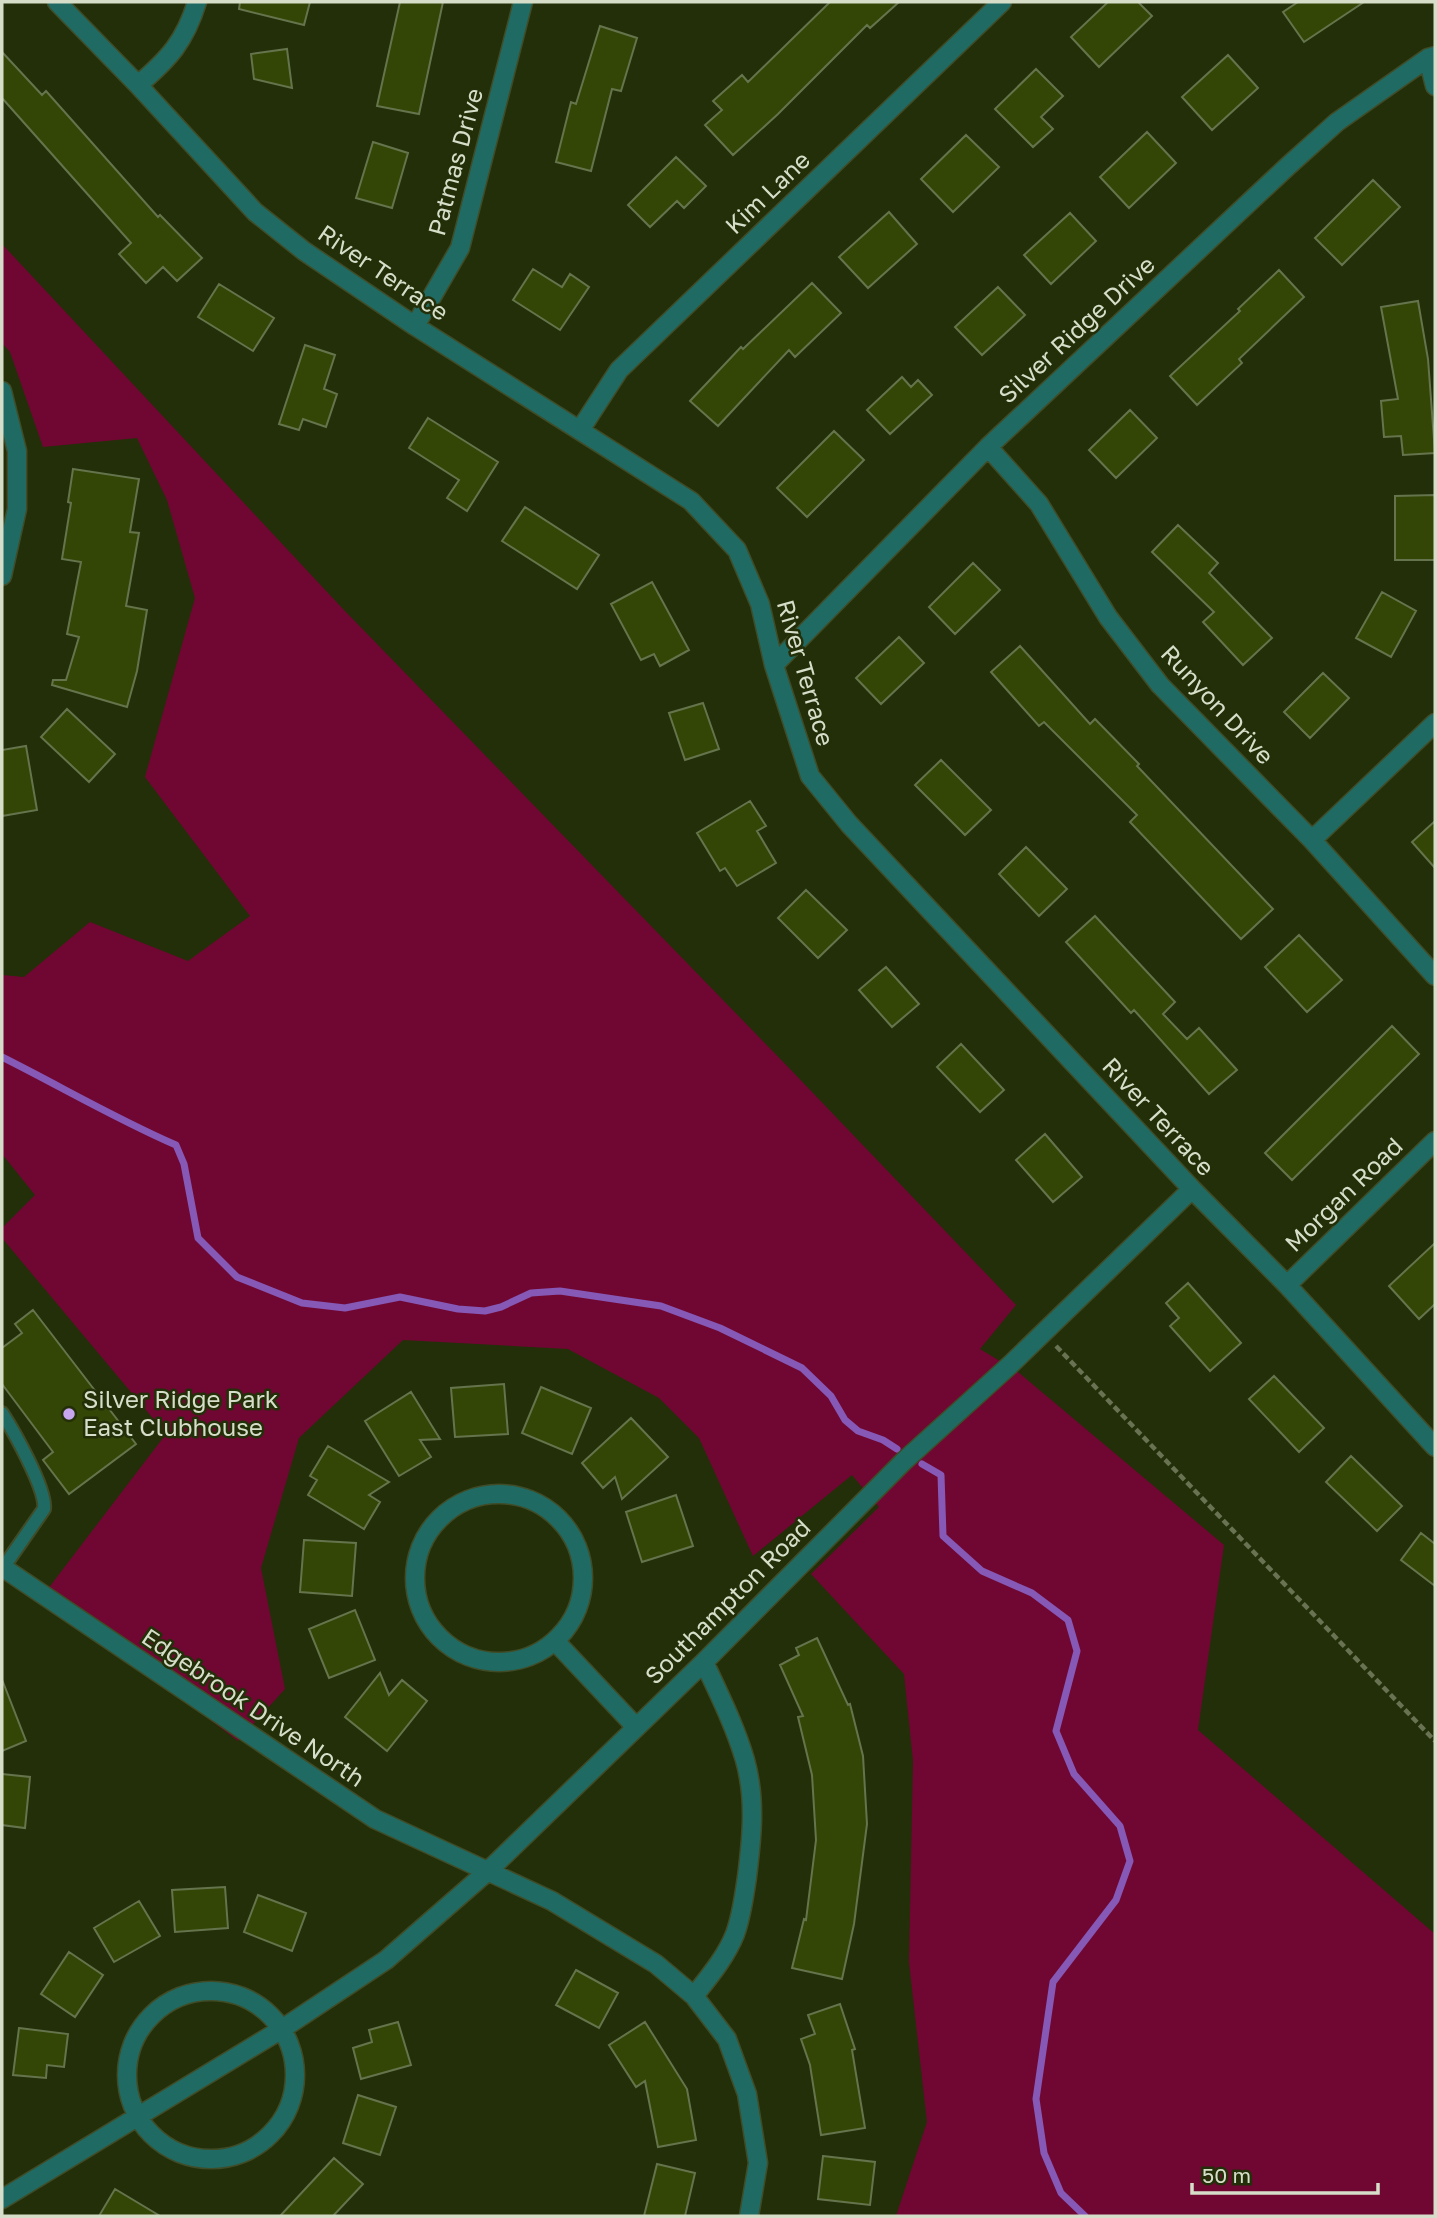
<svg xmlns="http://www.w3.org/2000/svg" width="1437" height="2218" viewBox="0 0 1437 2218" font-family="'Golos Text',sans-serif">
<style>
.green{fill:#700733}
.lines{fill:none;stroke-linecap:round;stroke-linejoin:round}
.stream{stroke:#8659b6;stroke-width:7}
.building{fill:#344605;stroke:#65744c;stroke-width:2}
.lane-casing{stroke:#404b27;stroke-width:16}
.street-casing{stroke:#404b27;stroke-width:21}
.path{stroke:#697353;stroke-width:4.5;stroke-dasharray:7 3.5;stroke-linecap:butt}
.lane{stroke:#1f6b63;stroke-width:12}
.street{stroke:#1f6b63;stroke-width:18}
.poi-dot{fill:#c7a6ef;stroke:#232f08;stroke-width:2.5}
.labels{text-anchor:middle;stroke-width:5;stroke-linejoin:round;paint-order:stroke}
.street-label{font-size:24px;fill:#d6dec9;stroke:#232f08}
.poi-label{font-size:24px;fill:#d6dec9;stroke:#232f08;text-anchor:start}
</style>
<rect width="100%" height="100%" fill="#232f08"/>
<path class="green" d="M2,244L343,609L790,1069L1016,1305L980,1349L1018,1372L1224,1545L1198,1730L1435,1934V2216H896L927,2122L909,1962L913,1761L904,1674L811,1574L879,1507L852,1475L753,1556L699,1438L659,1398L568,1349L403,1340L299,1438L261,1568L285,1689L238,1741L44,1594L166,1434L2,1238V1228L35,1195L2,1154V975L24,977L90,922L188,961L250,916L145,777L195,598L167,500L137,438L43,447L10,352L2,343Z"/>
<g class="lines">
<path class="stream" d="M2,1057C60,1086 116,1119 176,1145L184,1164L198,1238L237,1277L302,1303L345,1308L400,1297L458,1309L485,1311L501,1307L531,1293L560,1291L661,1306L720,1328L802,1368L831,1396L845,1420L858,1431L883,1440L897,1449
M922,1464L941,1475L943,1536L982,1571L1032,1593L1068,1620L1077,1651L1056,1731L1074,1774L1120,1826L1130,1861L1116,1900L1053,1982L1036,2099L1044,2153L1061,2193L1085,2216"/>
</g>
<path class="building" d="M240,2H310L304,25L239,9Z
M400,2H443L419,114L377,106Z
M830,2H899L870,28L867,25L778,114L733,155L705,125L722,110L713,101L742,75L748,82Z
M1108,2H1138L1152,16L1099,67L1071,37Z
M1298,2H1364L1304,42L1283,12Z
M600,26L637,38L621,91L612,89L591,171L556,162L571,102L576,104Z
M287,49L292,88L254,79L251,54Z
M2,52L42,95L46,91L158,217L160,215L202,258L177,281L163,267L146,283L119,254L131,243L2,98Z
M1228,55L1258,88L1212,130L1182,97Z
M1036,69L1063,96L1041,117L1053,129L1033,147L995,109Z
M1147,132L1176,163L1129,208L1100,177Z
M966,135L999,167L953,212L921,179Z
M373,142L408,153L392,208L356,198Z
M676,157L706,186L684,208L677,201L650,227L628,205Z
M1373,180L1400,207L1342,265L1315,238Z
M889,212L917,244L868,288L839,257Z
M1070,213L1096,241L1051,284L1024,255Z
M533,269L562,287L570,274L589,287L560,330L513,300Z
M1279,270L1304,297L1239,359L1242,363L1197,405L1170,376L1240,311L1238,309Z
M812,283L841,313L795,357L789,350L718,426L690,401L741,347L743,349Z
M219,284L274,318L253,351L198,317Z
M998,287L1025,315L982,355L955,327Z
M1418,301L1428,359L1435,453L1403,455L1401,436L1384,437L1381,401L1398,399L1381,307Z
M305,345L335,355L324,389L337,394L326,427L303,419L299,430L279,424Z
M902,377L911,387L918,380L932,395L890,434L867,410Z
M1130,410L1157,438L1116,478L1089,450Z
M428,418L498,462L467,511L447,498L459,480L409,448Z
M834,431L864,460L807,517L777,488Z
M73,469L139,479L130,532L139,533L126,606L147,610L137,671L127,707L52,685L53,680H66L79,637L67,634L81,562L62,559L71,503L68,502Z
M1435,495V560H1395V496Z
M525,507L599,555L577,589L502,541Z
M1178,525L1218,563L1209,573L1272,638L1243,665L1203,622L1214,612L1152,552Z
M973,563L1000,590L955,634L929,607Z
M652,582L689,650L660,666L654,654L641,660L611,604Z
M1382,592L1416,611L1391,657L1356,638Z
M899,637L924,663L881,704L856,678Z
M1020,646L1090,724L1095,719L1139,764L1137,766L1273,909L1241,939L1130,822L1137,815L1044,722L1039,726L991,672Z
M1323,673L1349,698L1310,738L1284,712Z
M703,703L719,749L685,760L669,713Z
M67,709L115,754L89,782L41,737Z
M26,746L37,810L2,816V750Z
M941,760L991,810L965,835L915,785Z
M750,801L766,826L757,831L776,863L737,886L725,868L720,871L697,833Z
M1435,821V868L1412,842Z
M1026,847L1067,889L1039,916L999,874Z
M806,890L847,930L818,958L778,918Z
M1095,916L1175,1002L1163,1014L1187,1039L1199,1028L1237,1070L1209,1094L1134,1010L1131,1013L1066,942Z
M1299,935L1342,980L1307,1012L1265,967Z
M886,967L919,1004L892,1027L859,990Z
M1392,1026L1419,1054L1292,1180L1265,1153Z
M961,1044L1004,1090L980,1112L937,1067Z
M1045,1134L1082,1177L1053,1202L1016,1160Z
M1435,1243V1304L1419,1319L1389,1286Z
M1188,1283L1241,1343L1210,1371L1170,1326L1179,1318L1166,1303Z
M33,1310L136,1444L69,1494L43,1460L53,1452L2,1384V1348L22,1333L15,1324Z
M1274,1376L1324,1428L1299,1452L1249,1399Z
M504,1384L508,1434L455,1437L451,1388Z
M541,1387L591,1408L572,1454L522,1433Z
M411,1392L440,1439L420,1440L431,1457L399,1476L365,1421Z
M631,1418L668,1457L622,1499L615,1477L603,1488L582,1463Z
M328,1446L389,1482L369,1495L380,1502L364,1529L308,1495L317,1480L310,1476Z
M1351,1456L1402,1506L1377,1531L1326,1482Z
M676,1495L693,1546L642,1562L626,1512Z
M1421,1533L1435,1544V1586L1401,1560Z
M304,1540L356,1543L352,1596L300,1592Z
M355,1610L375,1660L329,1678L309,1629Z
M817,1638L848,1705L850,1704L863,1756L867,1824L854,1924L842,1979L792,1968L804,1919L806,1920L816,1840L812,1775L798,1717L803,1716L780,1665L799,1655L796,1648Z
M380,1673L389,1695L402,1680L427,1701L387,1751L345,1717Z
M3,1682L26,1741L2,1751V1683Z
M2,1774L30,1777L25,1828L2,1825Z
M225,1887L228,1928L175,1932L172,1890Z
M258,1895L306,1913L292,1951L244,1932Z
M139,1901L160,1936L114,1962L94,1928Z
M69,1952L103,1975L75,2017L41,1994Z
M576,1970L618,1993L599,2028L556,2005Z
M840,2004L855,2049L852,2050L865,2128L821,2135L810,2065L801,2039L815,2034L808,2015Z
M398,2022L411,2065L361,2079L353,2048L372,2042L369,2030Z
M645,2022L687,2089L696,2140L658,2147L645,2081L636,2087L609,2045Z
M19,2028L68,2034L64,2067L47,2065L46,2078L13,2075Z
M358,2095L396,2107L380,2155L343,2143Z
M823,2156L875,2162L870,2205L818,2199Z
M334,2158L363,2184L333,2216H280Z
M657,2164L695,2173L685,2216H644Z
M115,2189L160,2216H99Z"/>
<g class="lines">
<defs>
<path id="lane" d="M2,1413C13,1430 47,1490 44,1509L3,1568"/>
<path id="street" d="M57,2L138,85L255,212L304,251L415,326L691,501L737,550L760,604L774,665L810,776L849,824L1192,1189L1287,1285L1435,1447
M1428,58L1435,86
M138,85C169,59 185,41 197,2
M415,326L460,248L523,2
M2,391L17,451V509L2,576
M580,430L619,370L1002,2
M988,447L1039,504L1108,617L1160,685L1312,840L1435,976
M774,665L988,447L1288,166L1337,122L1428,58L1435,56
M1312,840L1435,723
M1287,1285L1435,1141
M415 1578a84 84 0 1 1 168 0a84 84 0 1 1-168 0Z
M2,1567L375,1819L552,1901L656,1964L694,1996L727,2039L747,2094L758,2163L749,2216
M555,1641L636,1727
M127 2075a84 84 0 1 1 168 0a84 84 0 1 1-168 0Z
M694,1996C709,1977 726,1957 735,1934C742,1915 744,1896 747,1877C752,1837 756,1799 745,1760C735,1726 719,1694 704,1662
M2,2199L282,2029L386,1960L488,1871L704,1662L904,1461L1010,1365L1192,1189"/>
</defs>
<use href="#lane" class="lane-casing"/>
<use href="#street" class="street-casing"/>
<path class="path" d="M1056,1346L1435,1741"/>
<use href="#lane" class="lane"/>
<use href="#street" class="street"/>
</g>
<circle class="poi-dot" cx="69" cy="1414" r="7"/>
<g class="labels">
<g class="street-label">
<text transform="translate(456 162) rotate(-75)" y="8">Patmas Drive</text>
<text transform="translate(768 193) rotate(-44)" y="8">Kim Lane</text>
<text transform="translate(383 273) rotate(34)" y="8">River Terrace</text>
<text transform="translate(1077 330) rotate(-43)" y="8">Silver Ridge Drive</text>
<text transform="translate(805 673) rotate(74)" y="8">River Terrace</text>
<text transform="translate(1217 705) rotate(47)" y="8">Runyon Drive</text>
<text transform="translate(1158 1117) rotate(47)" y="8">River Terrace</text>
<text transform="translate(1344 1195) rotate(-44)" y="8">Morgan Road</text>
<text transform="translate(728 1602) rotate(-45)" y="8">Southampton Road</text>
<text transform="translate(253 1708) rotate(34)" y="8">Edgebrook Drive North</text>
</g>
<g class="poi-label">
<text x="83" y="1408">Silver Ridge Park<tspan x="83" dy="28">East Clubhouse</tspan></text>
</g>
</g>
<rect width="1437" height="2218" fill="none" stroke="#d6dec9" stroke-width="7"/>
<path d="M1192 2183v10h186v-10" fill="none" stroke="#d6dec9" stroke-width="3.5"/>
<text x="1202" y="2183" font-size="21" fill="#d6dec9" stroke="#232f08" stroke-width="5" paint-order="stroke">50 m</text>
</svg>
